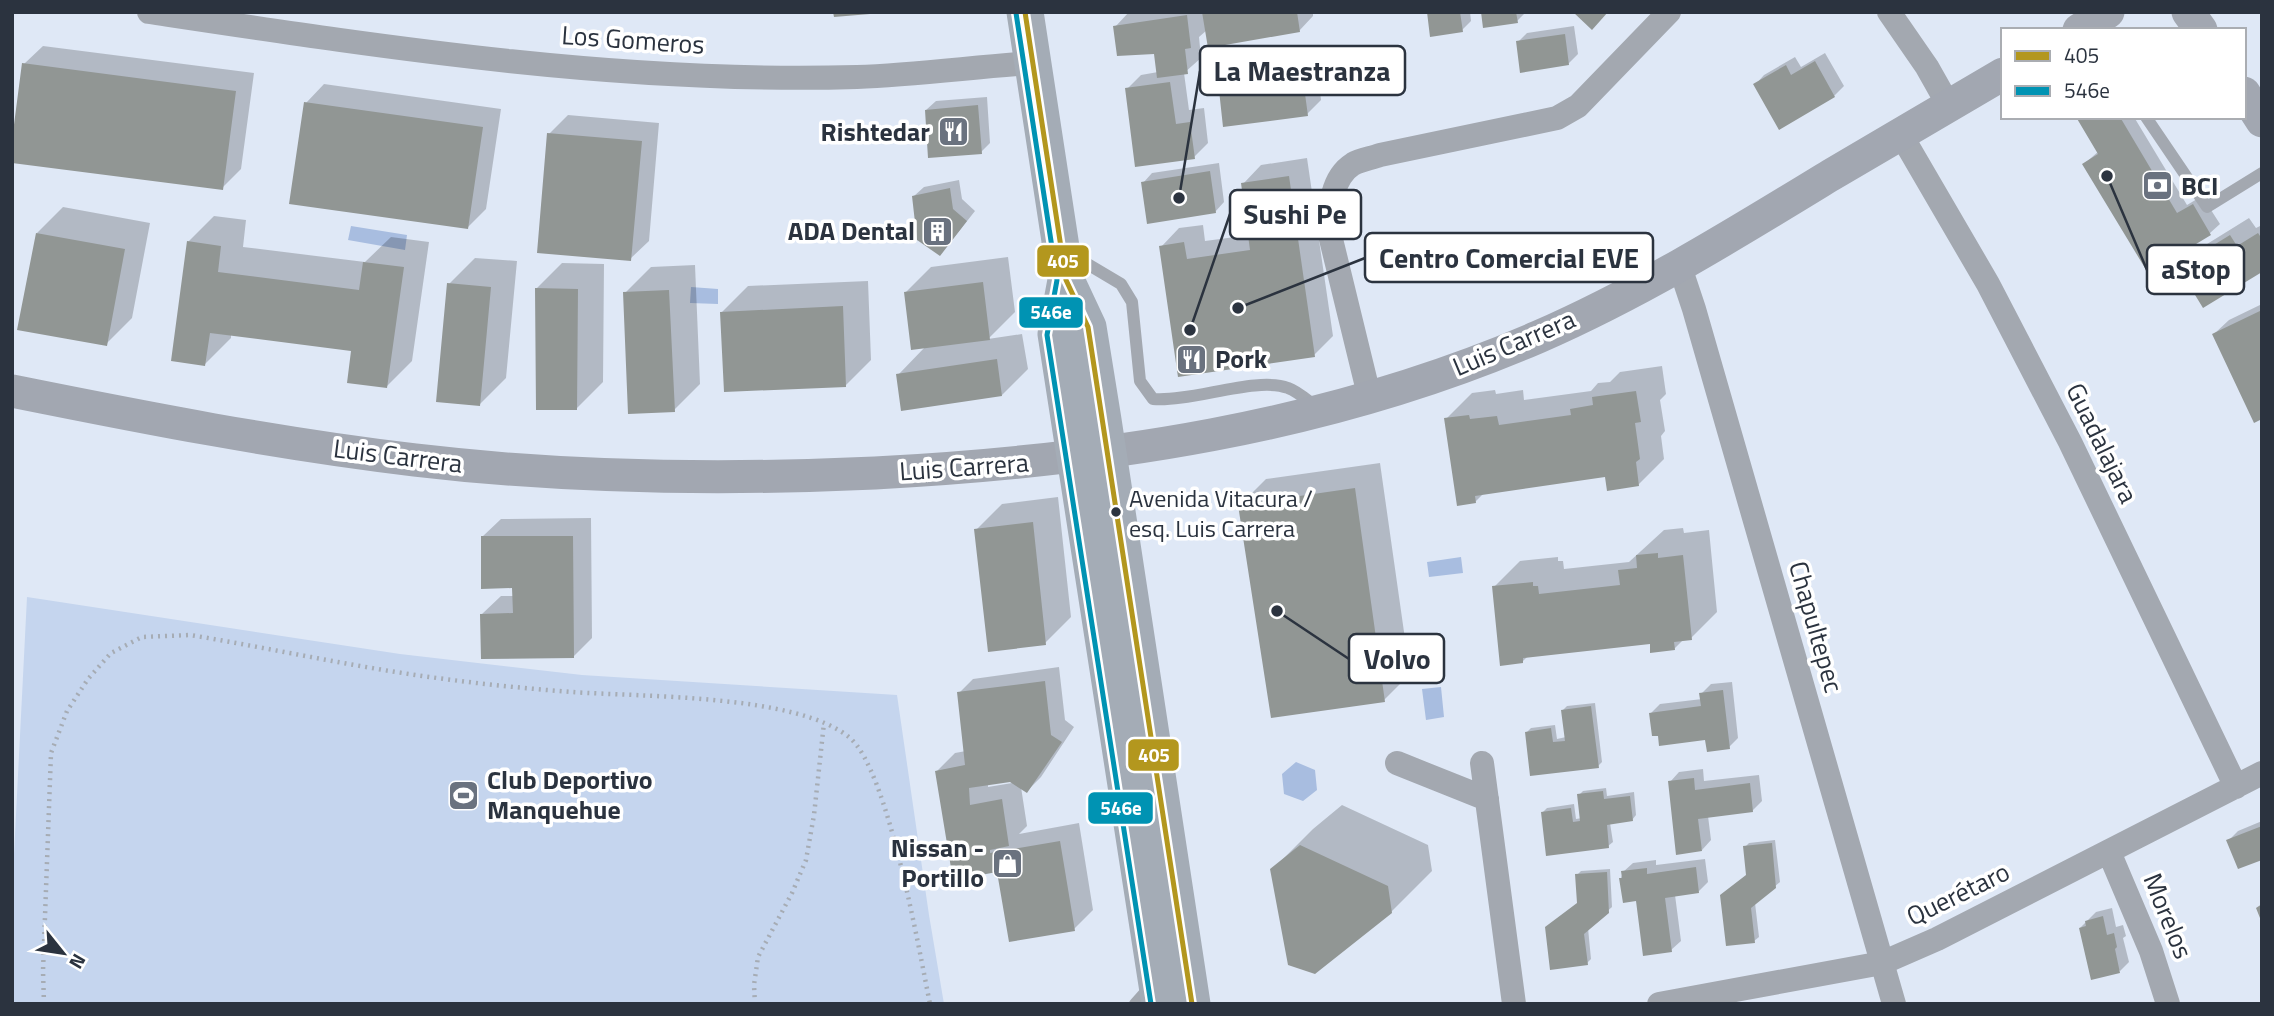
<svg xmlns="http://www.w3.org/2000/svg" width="2274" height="1016" viewBox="0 0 2274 1016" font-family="'Titillium Web',sans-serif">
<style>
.pitch{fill:#c5d5ee}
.water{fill:#a8bde0}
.shadow{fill:#0003;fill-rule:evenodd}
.building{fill:#919694}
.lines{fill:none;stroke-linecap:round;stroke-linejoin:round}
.path{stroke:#a6acb4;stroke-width:4.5;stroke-dasharray:2 5;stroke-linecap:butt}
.lane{stroke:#a3a8b0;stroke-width:12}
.street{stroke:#a3a8b0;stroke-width:24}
.secondary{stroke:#a2a7b1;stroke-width:33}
.primary{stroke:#a4acb6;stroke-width:37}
.bus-1-casing{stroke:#fff;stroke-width:10}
.bus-2-casing{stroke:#fff;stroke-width:10}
.bus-1{stroke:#b3971e;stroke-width:5}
.bus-2{stroke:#0093b3;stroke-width:5}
.bus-dot{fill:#2b333f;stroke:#fff;stroke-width:2.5}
.labels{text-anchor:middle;stroke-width:7;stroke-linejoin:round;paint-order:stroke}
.bus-label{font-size:24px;fill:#2b333f;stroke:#fff;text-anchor:start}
.street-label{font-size:26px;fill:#2b333f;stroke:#fff}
.poi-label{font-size:26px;font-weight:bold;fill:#2b333f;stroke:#fff;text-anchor:end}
.leader{fill:none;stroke:#2b333f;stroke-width:2.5}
.callout-dot{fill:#2b333f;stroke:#fff;stroke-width:2.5}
.callout{fill:#fff;stroke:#2b333f;stroke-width:2.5}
.callout-label{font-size:28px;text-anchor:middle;font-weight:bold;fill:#2b333f}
.line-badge{stroke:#fff;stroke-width:2.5}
.badge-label{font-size:19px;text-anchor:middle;font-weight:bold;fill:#fff}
</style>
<rect width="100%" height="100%" fill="#dfe8f6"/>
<path class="pitch" d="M27,597L400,654L582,675L897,695L929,915L944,1004H12V894Z"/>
<path class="water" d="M351,226L407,235L405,250L348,240Z
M691,287L718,289V304L690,303Z
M1461,557L1463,573L1429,577L1427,562Z
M1441,687L1444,717L1426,720L1422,689Z
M1296,762L1315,770L1317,790L1303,801L1284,794L1282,774Z"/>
<path class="shadow" d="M1129,12H1313V16L1299,31L1207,30L1199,37L1201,58L1184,73L1189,110L1204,108L1208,143L1194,157L1127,89L1141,75L1158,72L1156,52L1115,27Z
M1428,12H1470L1471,21L1462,30Z
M1483,12H1526L1517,21Z
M1574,26L1578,54L1568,64L1518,42L1527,33Z
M43,46L254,73L241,169L222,188L24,64Z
M1825,53L1844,86L1834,96L1779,128L1755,85L1764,75L1795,57L1801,67Z
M1317,65L1321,100L1307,114L1221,91L1235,77Z
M324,84L501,109L486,209L467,228L306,103Z
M987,97L990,143L981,152L926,110L936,101Z
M568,115L659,123L649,241L630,259L549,134Z
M2078,117H2134L2187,205L2202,196L2220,224L2210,233L2149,271L2084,164L2099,151Z
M1307,158L1333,336L1314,355L1161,247L1179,228L1203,225L1205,241L1250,235L1243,184L1261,165Z
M1219,163L1224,202L1215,212L1143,183L1152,173Z
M959,180L962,199L975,211L949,244L914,196L924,187Z
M63,207L150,223L132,318L106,344L37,233Z
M214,216L246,220L243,247L365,262L391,237L429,242L412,361L386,387L353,350L231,334V338L205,364L188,242Z
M2249,218L2256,228L2262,225V270L2181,268L2199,249Z
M1008,257L1015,312L988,339L1022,334L1028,369L1002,395L898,375L926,346L905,293L931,267Z
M475,258L517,261L506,378L480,404L449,284Z
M562,263L604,264L603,382L577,408L536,289Z
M695,265L700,384L674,410L625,293L651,267Z
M868,281L871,360L845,386L722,312L748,286Z
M2262,304V417L2214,334L2229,320Z
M1662,366L1666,394L1660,400L1665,431L1661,436L1664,459L1638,485L1607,475L1484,493L1475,502L1446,419L1472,393L1495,390L1496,394L1523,390L1524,400L1591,391L1598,383L1610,382L1620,372Z
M1380,463L1410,674L1384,700L1240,505L1266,479Z
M1058,497L1071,617L1045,643L976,530L1002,504Z
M591,518L592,638L573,657L482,614L501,596H514V587L482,537L501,519Z
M1683,528L1684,533L1709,530L1717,612L1691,638L1684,639L1674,649L1651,642L1528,656L1522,662L1494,587L1520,561L1558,557V561H1563L1564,569L1629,562L1664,530Z
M1059,667L1065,720L1074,727L1041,777L1027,791L1021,787L1027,826L1019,834L1079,823L1093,910L1074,929L999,870L937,771L955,753L966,751L959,693L973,679ZM1011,780L1012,783L988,787V783Z
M1732,682L1738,738L1729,747L1707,738L1659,734L1651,713L1660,704L1702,699L1701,694L1711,684Z
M1595,703L1602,762L1598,766L1527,732L1531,728L1555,725L1557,739L1566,737L1563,710L1567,706Z
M1703,769L1704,781L1759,775L1762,801L1752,811L1708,816L1711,840L1702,850L1670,782L1679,772Z
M1606,788L1607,796L1634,792L1636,815L1632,820L1610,823L1613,842L1608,846L1543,812L1547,808L1574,804L1576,819L1582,818L1579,795L1583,791Z
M1342,805L1428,845L1432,871L1391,912L1272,870L1313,829Z
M2262,821V858L2229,840L2238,831Z
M1775,840L1780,882L1755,903L1759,937L1754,941L1728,945L1748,875L1745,847L1749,843Z
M1705,859L1708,882L1698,892L1675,895L1681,941L1671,950L1621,878L1623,872L1633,863L1656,860V865Z
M1610,869L1612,907L1588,928L1591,959L1587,963L1552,968L1585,899L1577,875L1581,871Z
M2112,908L2116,927L2123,925L2126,936L2123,938L2129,962L2120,971L2080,928L2096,912Z
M12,986H14V1004H12Z"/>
<path class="building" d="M833,12H870V14L834,17Z
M1202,12H1297L1300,32L1208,48Z
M1427,12H1460L1463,32L1430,37Z
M1481,12H1516L1518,23L1483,28Z
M1573,12H1608L1592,30Z
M1187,15L1191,48L1185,49L1188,74L1157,78L1154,54L1117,56L1113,26Z
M1565,34L1569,65L1520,73L1516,41Z
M1815,61L1835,97L1779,130L1753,84L1786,65L1791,75Z
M22,63L236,91L223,190L12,163V140Z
M1303,79L1308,116L1223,127L1219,90Z
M1170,82L1176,124L1190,122L1195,159L1135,167L1125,88Z
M304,102L483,127L468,229L289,204Z
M978,105L982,154L928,158L925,110Z
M2076,117H2120L2177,213L2193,204L2211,235L2148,273L2082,164L2098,154Z
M547,133L642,141L631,261L537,253Z
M1210,171L1216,213L1147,224L1141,182Z
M1289,176L1315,357L1178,377L1159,246L1184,242L1187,259L1250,250L1241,183Z
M950,188L953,209L967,221L940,256L917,240L912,196Z
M36,233L125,249L107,346L17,330Z
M2258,233L2262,239V272L2203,308L2178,267L2230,235L2237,246Z
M187,241L221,246L218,272L359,290L363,262L404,267L387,388L347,383L351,351L210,333L205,366L171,361Z
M983,282L990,340L911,350L904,292Z
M447,283L491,287L480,406L436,402Z
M535,288L578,289L577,410H536Z
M669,290L675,412L628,414L623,292Z
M843,306L846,387L724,392L720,312Z
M2262,310V419L2254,423L2212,334Z
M997,359L1002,396L901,411L896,374Z
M1636,391L1641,422L1635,423L1640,459L1636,462L1639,486L1607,491L1605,477L1475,496L1476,503L1457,506L1444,418L1469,415L1470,419L1497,416L1499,425L1571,415L1570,409L1593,405L1592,397Z
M1355,488L1385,702L1271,718L1238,505Z
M1033,522L1046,645L988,652L974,529Z
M481,536H573L574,658L481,659L480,614L513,613L512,588L481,589Z
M1658,553V558L1683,555L1692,640L1674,642L1675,650L1650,653V644L1523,658V663L1500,666L1492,586L1533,582V586H1538L1539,594L1620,585L1618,570L1637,568L1636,555Z
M1045,681L1051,735L1062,742L1027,793L1010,782L969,788L970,805L1002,799L1009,846L990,850V853L1060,841L1075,931L1009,942L997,872L953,880L935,771L965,765L957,692Z
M1723,690L1730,749L1707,752L1705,740L1659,746L1658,736H1652L1649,713L1701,706L1699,693Z
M1591,706L1599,768L1530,776L1525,732L1551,728L1553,742L1565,741L1561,710Z
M1694,778L1695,790L1750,783L1753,812L1698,819L1702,851L1676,855L1668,781Z
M1603,791L1604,799L1630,796L1633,821L1607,825L1609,848L1546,856L1541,812L1571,808L1573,822L1580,821L1577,794Z
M2262,826V860L2238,869L2226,840Z
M1772,843L1776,888L1751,908L1755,943L1726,946L1720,895L1746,875L1743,846Z
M1300,845L1388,886L1392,913L1315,974L1288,965L1270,869Z
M1696,867L1699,893L1665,898L1672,952L1643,956L1636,901L1623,903L1619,878H1622L1621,871L1647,868V874Z
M1607,872L1609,913L1584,934L1588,965L1550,970L1545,927L1577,903L1575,874Z
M2262,904V923L2256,908Z
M2103,916L2107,935L2114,933L2117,947L2115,949L2120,973L2091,980L2079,928L2086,926L2085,921Z"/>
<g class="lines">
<path class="path" d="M44,1004L43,971L51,753L67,711L88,679L111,653L142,637L190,635C263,647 336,663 409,674C462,682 518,688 572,692C641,697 798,694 850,738C888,770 919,950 930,1004
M755,1004L754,985L758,957L792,893L806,860L814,815L824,723"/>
<path class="lane" d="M2146,117L2207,207L2262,173
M1069,253L1121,284L1132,302L1140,381L1153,399C1192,402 1257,376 1288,388C1297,391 1307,400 1315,406
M1135,1004L1151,986"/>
<path class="street" d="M149,12C382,47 620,84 857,77C915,75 973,67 1031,63
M1889,12L1927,67L1949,106
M1900,133L1988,284L2070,442L2236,787
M1680,267L1694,309L1894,1004
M1370,399L1329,231C1330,208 1331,178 1353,164C1360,160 1372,158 1380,155L1557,118L1578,106L1669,12
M1397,763L1487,799
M1482,763L1514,1004
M2109,852L2151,951L2168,1004
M1659,1004L1882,963L1937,939L2262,773"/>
<path class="secondary" d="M2188,12L2201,30
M2079,30L2108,12
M2244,93L2262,121
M12,391C146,418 279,444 415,460C567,478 722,480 875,473C1102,461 1328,428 1538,337C1641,292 1736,233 1831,175C1888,141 1946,108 2003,74"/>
<path class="primary" d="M1025,12L1066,280L1088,327L1103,420L1192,1004
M1066,280L1056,334L1160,1004"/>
<defs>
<path id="bus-1" d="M1025,12L1066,280L1088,327L1192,1004"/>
<path id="bus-2" d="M1016,13L1057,280L1047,335L1151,1004"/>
</defs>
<use href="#bus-1" class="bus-1-casing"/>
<use href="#bus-2" class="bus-2-casing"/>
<use href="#bus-1" class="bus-1"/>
<use href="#bus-2" class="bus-2"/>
</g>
<defs>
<symbol id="restaurant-square" viewBox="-11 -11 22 22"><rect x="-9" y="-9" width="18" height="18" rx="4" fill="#6a727f" stroke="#fff"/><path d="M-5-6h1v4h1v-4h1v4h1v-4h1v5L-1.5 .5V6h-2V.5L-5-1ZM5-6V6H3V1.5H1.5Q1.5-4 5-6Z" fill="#fff"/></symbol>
<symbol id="bank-square" viewBox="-11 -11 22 22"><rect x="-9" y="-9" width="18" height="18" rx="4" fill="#6a727f" stroke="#fff"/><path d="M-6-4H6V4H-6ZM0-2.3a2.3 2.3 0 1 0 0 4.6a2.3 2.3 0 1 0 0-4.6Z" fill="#fff"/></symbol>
<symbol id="building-square" viewBox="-11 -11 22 22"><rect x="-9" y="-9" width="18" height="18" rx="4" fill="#6a727f" stroke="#fff"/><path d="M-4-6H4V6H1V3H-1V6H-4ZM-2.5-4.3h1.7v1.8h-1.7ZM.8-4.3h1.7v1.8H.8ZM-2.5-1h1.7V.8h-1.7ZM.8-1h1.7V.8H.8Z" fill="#fff"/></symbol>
<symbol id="stadium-square" viewBox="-11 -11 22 22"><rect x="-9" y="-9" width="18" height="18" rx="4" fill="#6a727f" stroke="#fff"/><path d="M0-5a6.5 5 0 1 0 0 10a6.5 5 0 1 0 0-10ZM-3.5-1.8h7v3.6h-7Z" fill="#fff"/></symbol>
<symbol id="shop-square" viewBox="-11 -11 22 22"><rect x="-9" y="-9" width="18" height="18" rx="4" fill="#6a727f" stroke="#fff"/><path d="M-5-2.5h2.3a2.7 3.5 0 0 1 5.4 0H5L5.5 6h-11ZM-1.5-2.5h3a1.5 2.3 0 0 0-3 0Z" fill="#fff"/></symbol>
</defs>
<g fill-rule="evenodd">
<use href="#restaurant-square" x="936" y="114" width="35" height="35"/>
<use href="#bank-square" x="2140" y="168" width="35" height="35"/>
<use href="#building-square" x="920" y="214" width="35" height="35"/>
<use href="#restaurant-square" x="1174" y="342" width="35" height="35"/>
<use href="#stadium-square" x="446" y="778" width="35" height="35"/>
<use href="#shop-square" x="990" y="846" width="35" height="35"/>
</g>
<circle class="bus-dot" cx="1116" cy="512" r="6"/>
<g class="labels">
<g class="bus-label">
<text x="1129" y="507">Avenida Vitacura /<tspan x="1129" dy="30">esq. Luis Carrera</tspan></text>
</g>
<g class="street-label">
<text transform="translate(633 40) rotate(4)" y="9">Los Gomeros</text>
<text transform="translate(1514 343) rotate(-23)" y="9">Luis Carrera</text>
<text transform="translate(2102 443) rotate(64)" y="9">Guadalajara</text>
<text transform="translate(398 456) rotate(7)" y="9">Luis Carrera</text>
<text transform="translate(964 467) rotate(-4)" y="9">Luis Carrera</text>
<text transform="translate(1816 627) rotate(74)" y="9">Chapultepec</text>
<text transform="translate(1958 894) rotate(-26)" y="9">Querétaro</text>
<text transform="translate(2168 916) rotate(68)" y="9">Morelos</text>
</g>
<g class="poi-label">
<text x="930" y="141">Rishtedar</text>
<text x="2181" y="195" text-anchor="start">BCI</text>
<text x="915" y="240">ADA Dental</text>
<text x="1215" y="368" text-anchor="start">Pork</text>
<text x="487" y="789" text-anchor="start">Club Deportivo<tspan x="487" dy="30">Manquehue</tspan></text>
<text x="984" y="857">Nissan -<tspan x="984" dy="30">Portillo</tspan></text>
</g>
</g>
<path class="leader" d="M1179 198L1200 71M1190 330L1230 214M1238 308L1365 258M2107 176L2147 270M1277 611L1349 659"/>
<g class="callout-dot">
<circle cx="1179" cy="198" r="7"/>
<circle cx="1190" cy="330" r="7"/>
<circle cx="1238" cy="308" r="7"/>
<circle cx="2107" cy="176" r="7"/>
<circle cx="1277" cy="611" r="7"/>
</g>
<g class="callout">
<rect x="1200" y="46" width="205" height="49" rx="7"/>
<rect x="1230" y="190" width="131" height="49" rx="7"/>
<rect x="1365" y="233" width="288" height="49" rx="7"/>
<rect x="2147" y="245" width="97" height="49" rx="7"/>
<rect x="1349" y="634" width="95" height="49" rx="7"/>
</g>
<g class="callout-label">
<text x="1302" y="81">La Maestranza</text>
<text x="1295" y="224">Sushi Pe</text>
<text x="1509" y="268">Centro Comercial EVE</text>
<text x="2196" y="279">aStop</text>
<text x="1397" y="669">Volvo</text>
</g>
<g class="line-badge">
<rect x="1036" y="244" width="54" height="34" rx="7" fill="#b3971e"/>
<rect x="1018" y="296" width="66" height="33" rx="7" fill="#0093b3"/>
<rect x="1127" y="738" width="53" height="34" rx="7" fill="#b3971e"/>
<rect x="1087" y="791" width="67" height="34" rx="7" fill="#0093b3"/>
</g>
<g class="badge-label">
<text x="1063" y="268">405</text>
<text x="1051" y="319">546e</text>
<text x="1154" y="762">405</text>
<text x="1121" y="815">546e</text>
</g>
<rect width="2274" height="1016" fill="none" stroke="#2b333f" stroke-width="28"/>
<rect x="2001" y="28" width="245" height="91" fill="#ffffff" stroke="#aaadb2" stroke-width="2"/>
<rect x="2015" y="51" width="35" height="10" fill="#b3971e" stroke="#aaadb2" stroke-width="2"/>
<text x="2064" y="63" font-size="21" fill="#2b333f">405</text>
<rect x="2015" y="86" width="35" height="10" fill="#0093b3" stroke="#aaadb2" stroke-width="2"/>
<text x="2064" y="98" font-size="21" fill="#2b333f">546e</text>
<g transform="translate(63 953) rotate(120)" stroke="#ffffff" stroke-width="5" paint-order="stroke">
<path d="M0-5L12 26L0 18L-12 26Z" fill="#2b333f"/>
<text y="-10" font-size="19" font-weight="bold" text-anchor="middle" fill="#2b333f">N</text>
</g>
</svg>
